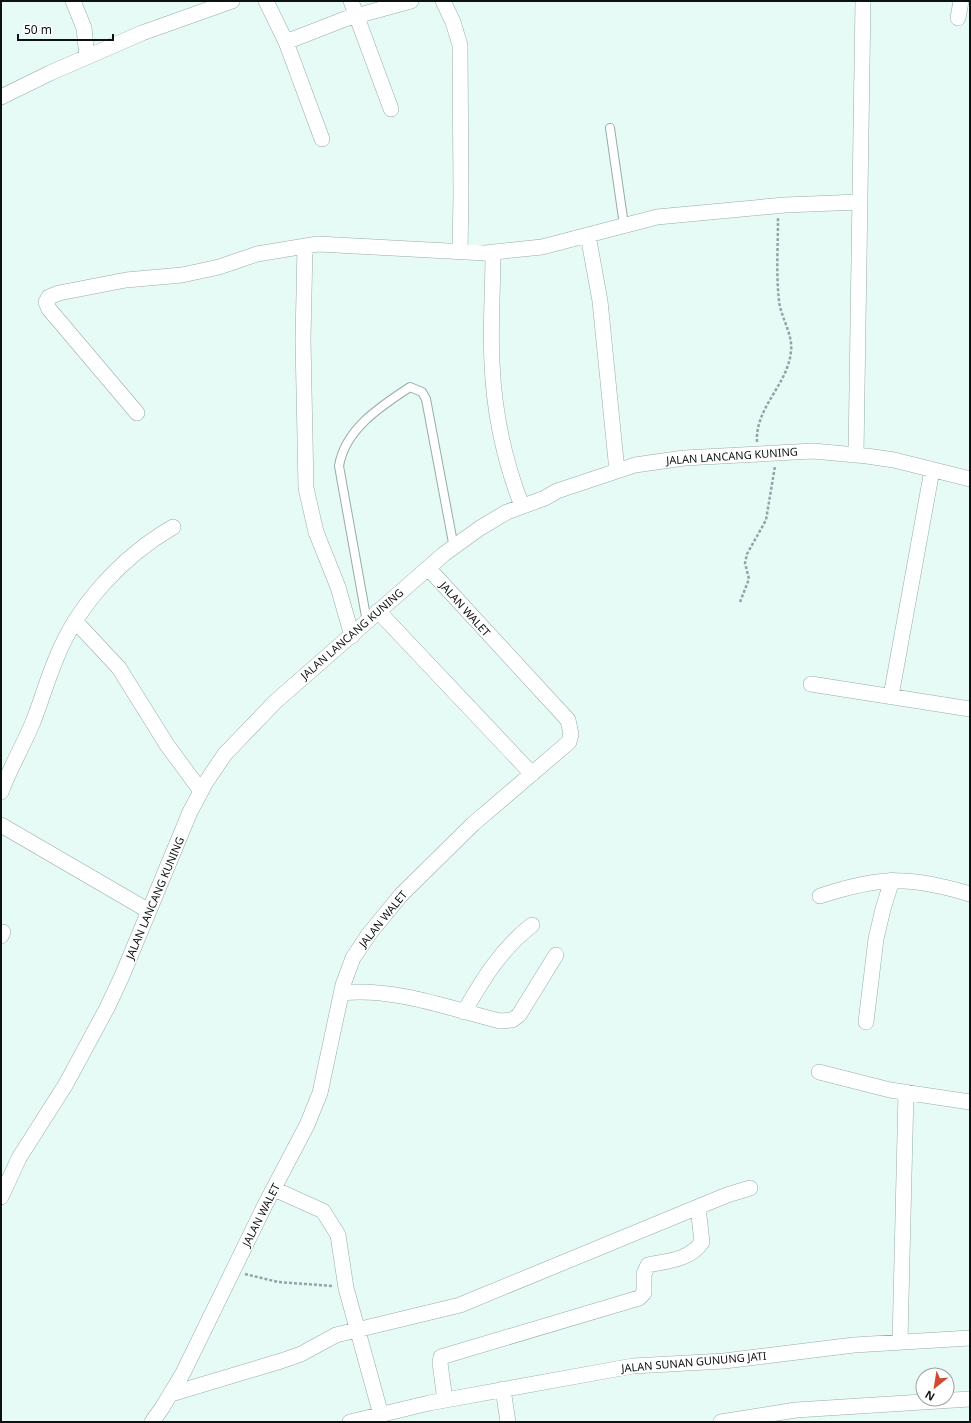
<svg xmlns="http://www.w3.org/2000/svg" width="971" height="1423" viewBox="0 0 971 1423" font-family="'Noto Sans',sans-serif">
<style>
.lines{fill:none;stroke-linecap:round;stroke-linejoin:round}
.service-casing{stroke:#99aca8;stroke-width:10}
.minor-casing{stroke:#99aca8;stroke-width:16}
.path{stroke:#95a4a1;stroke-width:2.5;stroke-dasharray:3 2;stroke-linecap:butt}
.service{stroke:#fff;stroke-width:8}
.minor{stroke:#fff;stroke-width:15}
.labels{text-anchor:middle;stroke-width:3;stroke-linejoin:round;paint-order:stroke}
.street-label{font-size:11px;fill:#0c1211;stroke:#fff}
</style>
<rect width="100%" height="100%" fill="#e6faf6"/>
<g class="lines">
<defs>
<path id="service" d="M610,128L624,225
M367,622L339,466C345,429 381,406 410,387L422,392L426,399L454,548"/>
<path id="minor" d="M73,1L84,28L87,57
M266,1L286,42L322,139
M351,1L391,109
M443,1L453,22L460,45L461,195L460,252
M958,18L961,1
M286,42L345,19L411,1
M1,97L50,73L142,33L232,1
M588,235L600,301L617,471
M305,246L303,340L306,488L316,532L338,587L352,636
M493,253C493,289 490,326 492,363C494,412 504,460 522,506
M137,413L49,309L46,302L49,297L59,293L126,280L182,275L219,267L257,254L318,244L485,253L542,247L657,217L785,205L859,202
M856,454L863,1
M378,611L532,774
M76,622L119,668L167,745L201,791
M811,684L970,709
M891,696L932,470
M1,792C10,768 23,746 33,722C41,702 47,680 56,659C77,605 123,556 173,527
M1,825L149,911
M820,896C880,876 910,876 970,894
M1,936L3,932
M342,993C393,987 451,1009 500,1021L512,1020L519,1015L556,955
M464,1012C483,979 501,949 532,925
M866,1022L876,939L883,909L892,880
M819,1072L890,1090L970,1102
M274,1189L323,1211L338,1235L346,1288L381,1415
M1,1197L19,1158L66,1084L107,1008L122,976L190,812L206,782L225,754L275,702L444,554L480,528L507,512L545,498L557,491L635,465L684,458L813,451L867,456L894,460L970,479
M900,1342L906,1092
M503,1389L508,1422
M171,1394L281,1361L301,1354L336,1335L460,1305L727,1195L750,1188
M445,1400L440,1363L441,1357L639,1298L644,1293V1274L648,1265C667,1261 690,1260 702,1242L698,1207
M152,1422L162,1408L183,1373L265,1205L307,1125L320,1093L343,985L353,958L369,934L401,895L473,824L569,742L571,734L568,720L428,568
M350,1422L429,1403L633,1366L724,1361L854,1345L970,1338
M721,1422L796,1410L970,1399"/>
</defs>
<use href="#service" class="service-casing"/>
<use href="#minor" class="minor-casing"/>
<path class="path" d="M757,442C755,407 788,385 791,351C793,334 781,318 779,301C776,274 778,245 778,218
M740,602L749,579L745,563L747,554L766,520L775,466
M245,1274L278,1282L333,1286"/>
<use href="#service" class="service"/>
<use href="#minor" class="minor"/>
</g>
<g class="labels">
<g class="street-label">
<text transform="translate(732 456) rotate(-4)" y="4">JALAN LANCANG KUNING</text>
<text transform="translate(465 609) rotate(48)" y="4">JALAN WALET</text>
<text transform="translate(352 634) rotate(-41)" y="4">JALAN LANCANG KUNING</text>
<text transform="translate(155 898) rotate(-67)" y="4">JALAN LANCANG KUNING</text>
<text transform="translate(383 919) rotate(-51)" y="4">JALAN WALET</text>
<text transform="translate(261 1215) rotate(-63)" y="4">JALAN WALET</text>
<text transform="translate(694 1362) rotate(-5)" y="4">JALAN SUNAN GUNUNG JATI</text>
</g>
</g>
<rect width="971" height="1423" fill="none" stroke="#0c1211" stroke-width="4"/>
<g transform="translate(935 1387) rotate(210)"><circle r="19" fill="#ffffff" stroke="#9ea0a0"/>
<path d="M0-3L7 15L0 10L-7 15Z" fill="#d44832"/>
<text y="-6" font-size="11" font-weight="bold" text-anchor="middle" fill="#0c1211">N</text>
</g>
<path d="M18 34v6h95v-6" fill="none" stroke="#0c1211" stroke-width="2"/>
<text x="24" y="34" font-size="12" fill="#0c1211" stroke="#ffffff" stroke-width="3" paint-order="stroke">50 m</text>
</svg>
